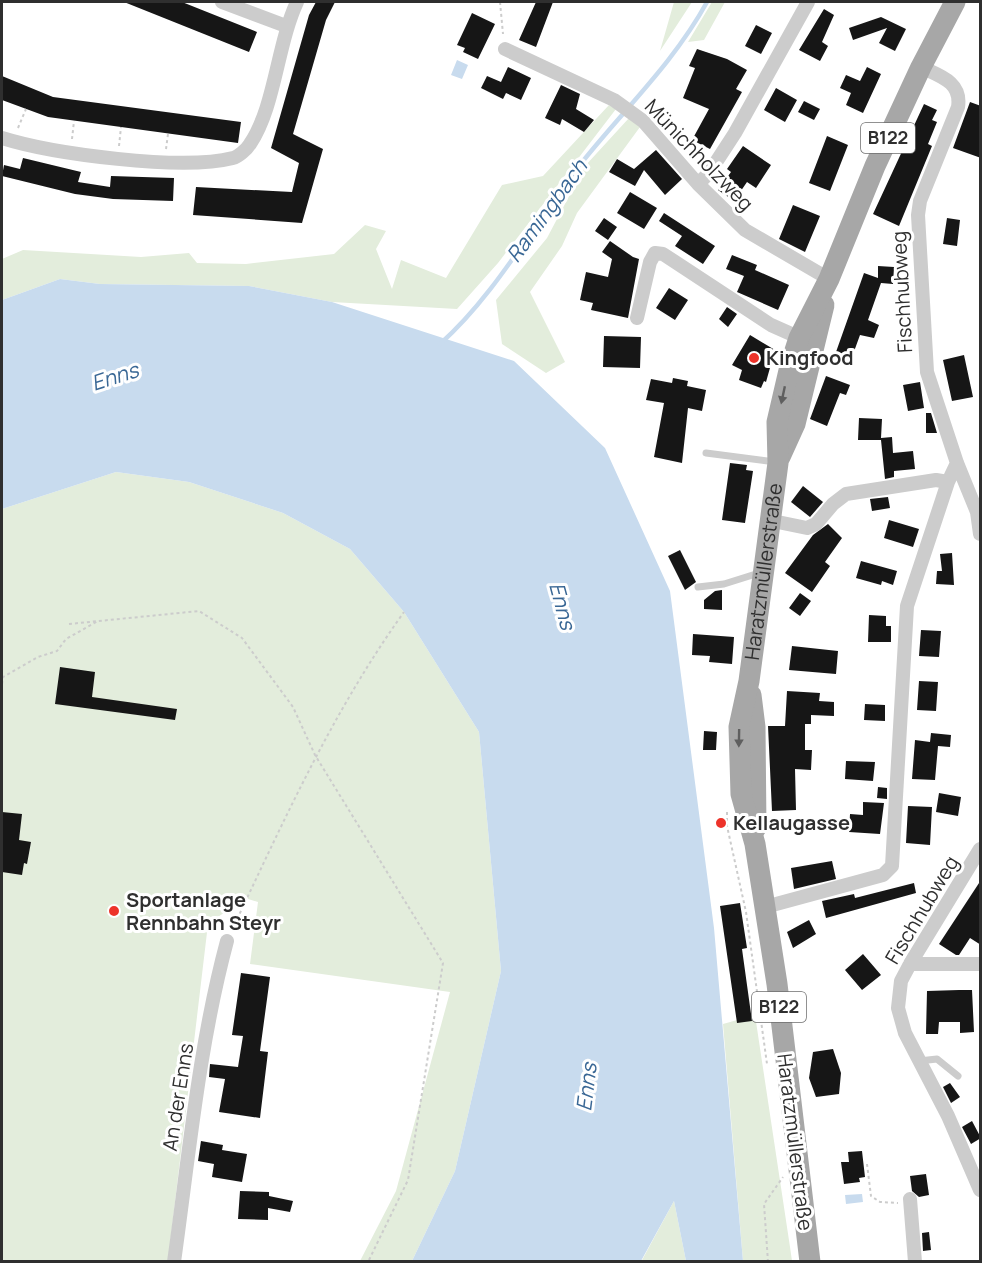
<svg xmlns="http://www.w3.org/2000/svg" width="982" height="1263" viewBox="0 0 982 1263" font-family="Manrope,sans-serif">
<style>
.green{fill:#e3eddc}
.water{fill:#c8dbee}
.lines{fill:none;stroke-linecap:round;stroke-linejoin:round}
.stream{stroke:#c8dbee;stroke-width:4.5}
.building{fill:#161616}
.path{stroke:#ccc;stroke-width:2;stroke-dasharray:3 3;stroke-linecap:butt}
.lane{stroke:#ccc;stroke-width:7}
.street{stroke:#ccc;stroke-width:14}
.primary{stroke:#a7a7a7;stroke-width:21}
.oneway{fill:#5f5f5f}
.poi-dot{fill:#ed332a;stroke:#fff;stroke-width:2}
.labels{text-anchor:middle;stroke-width:6;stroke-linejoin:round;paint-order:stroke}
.shield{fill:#fff;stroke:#6d6d6d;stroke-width:1.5}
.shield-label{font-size:18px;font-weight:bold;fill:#2f2f2f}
.street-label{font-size:20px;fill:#2f2f2f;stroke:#fff}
.poi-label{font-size:20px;font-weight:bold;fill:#2f2f2f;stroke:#fff;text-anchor:start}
.water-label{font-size:21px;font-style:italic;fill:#396795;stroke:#fff}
</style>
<rect width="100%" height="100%" fill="#fff"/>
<path class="green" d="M674,2H692L660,51Z
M712,2H725L704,40L688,42Z
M609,105L616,109L498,263L457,309L332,302L249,286L100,284L60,279L2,300V259L23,250L141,257L189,253L197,263L246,264L334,254L365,225L386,231L376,249L392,289L401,260L446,278L502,185L543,176Z
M629,118L640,127L577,213L562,246L530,292L565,362L546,373L502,344L496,300L547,238L585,166Z
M116,472L189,482L283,513L350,549L404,612L479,732L501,971L455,1171L412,1261H360L396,1191L450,992L250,964L258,902L245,898L208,924L168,1261H2V509Z
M755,1015L790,1247L792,1261H743L723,1024Z
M674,1201L686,1261L641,1262Z"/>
<path class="water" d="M457,60L468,65L462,79L451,75Z
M60,279L100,284L249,286L332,302L514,361L605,448L670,591L714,928L743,1261H686L674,1201L641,1261H412L455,1171L501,971L479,732L404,612L350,549L283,513L189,482L116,472L2,509V300Z
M862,1194L863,1202L846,1204L845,1195Z"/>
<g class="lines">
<path class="stream" d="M440,344C494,296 531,228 575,171C619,114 672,66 707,2"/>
</g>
<path class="building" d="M124,2H182L257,32L249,52Z
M316,2H335L326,20L293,134L323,149L302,223L193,215L196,187L292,192L299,163L271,148L309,15Z
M536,2H553L536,47L519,40Z
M824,9L834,15L822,42L828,46L820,61L799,50Z
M472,13L495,24L478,59L463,52L465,48L457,45Z
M881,17L906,29L895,51L879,43L887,28L853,40L849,28Z
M756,25L772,33L761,54L745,46Z
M697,49L727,59L747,70L736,89L742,92L710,149L692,140L709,109L683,98L695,68L689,66Z
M508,67L531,78L521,100L506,93L503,99L481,88L487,76L501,82Z
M867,67L881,74L863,113L846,105L851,93L840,88L846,75L860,81Z
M2,76L53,97L241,122L238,143L48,117L2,100Z
M561,85L580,94L576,109L594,120L584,132L562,119L560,125L545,118Z
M776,88L797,100L785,122L764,110Z
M804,101L820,109L814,120L798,112Z
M970,102L981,106V158L953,148Z
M924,104L937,110L932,120L937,122L928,144L932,146L899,226L873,214Z
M827,136L848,145L830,191L809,183Z
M743,146L771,165L756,188L747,182L734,201L718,190L731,172L727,169Z
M656,150L682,179L665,195L644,170L635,186L609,172L617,159L634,169Z
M23,158L81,172L78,182L110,187L111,176L174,178L173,201L113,199L75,194L2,176L4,165L20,169Z
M630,192L657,208L644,229L617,213Z
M793,205L820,216L805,252L779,239Z
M664,213L715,246L703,264L675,246L682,236L659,221Z
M604,218L617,227L608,240L595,231Z
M947,218L960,220L957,246L943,244Z
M610,241L633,257L639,259L628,318L591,310L593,303L580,300L586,272L608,277L612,259L602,252Z
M732,255L757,265L755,270L789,285L778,310L737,292L744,276L726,269Z
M878,266L894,267L893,284L881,283L868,320L879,325L874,338L860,335L852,357L836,352L864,273L878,278Z
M669,288L688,300L675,320L656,308Z
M727,307L737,314L728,327L719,319Z
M750,335L775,350L766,382L764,381L761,388L739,380L742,370L732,365Z
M604,336L641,337L640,368L603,367Z
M964,355L973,397L952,401L943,360Z
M826,376L850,385L846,395L840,393L827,426L810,419Z
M673,378L688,381L687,386L706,390L702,411L688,408L682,463L654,457L664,403L646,400L651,379L672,383Z
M920,382L924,408L908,411L903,385Z
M926,413H931L937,433H926Z
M859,418L882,419L881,438L892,437L893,453L913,451L915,469L894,471V477L885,479L881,440H858Z
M730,463L747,465L746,470L753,471L745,523L722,520Z
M803,486L823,502L810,517L791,502Z
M888,497L890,508L872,511L870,499Z
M889,520L919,529L913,547L884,538Z
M828,524L842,538L825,562L830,566L812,592L785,573L813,535Z
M680,550L696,582L685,590L668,556Z
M952,553L954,585L936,584L937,571H942L940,554Z
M861,561L897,571L893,585L882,581L881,585L856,578Z
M722,590V610L704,609V600L715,591Z
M800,593L811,601L800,616L789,608Z
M869,615L886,616V626H891V642H868Z
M921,630L941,631L939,657L919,656Z
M693,634L734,637L732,664L709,662L710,656L692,655Z
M792,646L838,651L836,674L789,670Z
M60,667L95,672L92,697L177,709L175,720L55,704Z
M919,681L938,682L936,711L917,710Z
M787,691L820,693L819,701L834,702V716L811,715V724H805V750H812L811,770L795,769L796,810L772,811L768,726H785Z
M865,704L885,705V721L864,720Z
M704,731L717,732L716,750H703Z
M931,733L951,735L950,747L938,746L935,780L912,779L915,740L930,742Z
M846,761L875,762L873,781L845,779Z
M878,787L887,788V799L877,798Z
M939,793L961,797L958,816L936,812Z
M863,802L884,803L880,834L849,832L850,814L863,815Z
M908,806L932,807L930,845L906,843Z
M2,812L22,814L19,840L31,842L27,864L24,863L22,875L2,872Z
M832,861L836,879L794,889L791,868Z
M981,880V945L970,938L959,955H956L939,944Z
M914,883L916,893L826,918L822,901L854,894L855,898Z
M740,903L747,948L742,949L752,1021L737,1023L720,906Z
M809,920L816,934L793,948L787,932Z
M863,954L881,975L862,990L845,970Z
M241,973L270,977L260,1051L268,1052L260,1118L219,1112L225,1079L209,1077L210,1064L238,1067L243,1036L232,1035Z
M959,990H972L974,1032L960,1033V1022H939L938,1034H926L927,991Z
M833,1049L841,1073L839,1094L816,1097L809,1078L813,1052Z
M950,1083L960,1097L951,1103L943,1087Z
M972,1121L981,1138L971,1144L962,1127Z
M201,1141L223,1145L222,1150L247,1154L242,1182L212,1177L214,1164L198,1161Z
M862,1151L865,1177L859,1178L860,1182L844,1184L841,1162H849L848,1152Z
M926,1174L929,1195L919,1197L912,1191L910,1176Z
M240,1191L269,1192V1196L293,1201L290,1212L268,1208V1220L238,1219Z
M929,1232L931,1250L923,1251L922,1233Z"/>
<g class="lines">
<path class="path" d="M500,2L503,34
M18,128L26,109
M72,139L74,121
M119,146L121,127
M166,149L168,134
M69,624L199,611L242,638L293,707L315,755L443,963L408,1180L368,1262
M2,684L3,677L38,657L57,651L66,639L98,621
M727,812V826L746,912L767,1064
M232,930C284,820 333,711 404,612
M867,1164L871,1196L880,1202L898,1203
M768,1262L764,1204L783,1177"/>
<path class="lane" d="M706,453L775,462
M698,587L724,584L759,573
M919,1061L937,1059L958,1076"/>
<path class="street" d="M222,2L286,26
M505,49L614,100L643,121L698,184L745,230L829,279
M921,67C940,76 962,82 958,107L920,201L918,215L927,372L957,463L977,512L980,534
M2,138C53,154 182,171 233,158C238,157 247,149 250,144C275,107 277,45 297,2
M698,184L709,173L735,133L808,2
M637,318L650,262L655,253L663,254L771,325L807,341
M768,520L807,528L816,524L833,504L846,494L936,480L948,482
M980,849L910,964L901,981L898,1008L905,1033L948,1116L980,1190
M765,907L883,875L892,866L907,606L948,482L957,463
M910,964H980
M910,1199L915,1262
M174,1262C189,1155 199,1045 227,941"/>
<g class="primary">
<path d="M780,457L795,424L824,305"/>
<path d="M751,695L755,727L756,828"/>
<path id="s1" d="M810,1262L777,984L755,844L741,794L739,727L749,681L778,463L777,422L790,366L799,338L829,279L875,166L921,67L955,2"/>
</g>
</g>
<defs><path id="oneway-solid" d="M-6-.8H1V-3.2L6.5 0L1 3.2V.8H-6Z" transform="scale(1.5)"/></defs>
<g class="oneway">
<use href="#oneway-solid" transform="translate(783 395) rotate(102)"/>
<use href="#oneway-solid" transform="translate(739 738) rotate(91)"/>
</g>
<g class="poi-dot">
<circle cx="754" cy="358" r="6"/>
<circle cx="721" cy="823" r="6"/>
<circle cx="114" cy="911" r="6"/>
</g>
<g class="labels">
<g class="shield">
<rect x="861" y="123" width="54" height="30" rx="4.5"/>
<rect x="752" y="992" width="54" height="30" rx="4.5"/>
</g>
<g class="shield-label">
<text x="888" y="144">B122</text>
<text x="779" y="1013">B122</text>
</g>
<g class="street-label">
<text transform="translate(699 155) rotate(46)" y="7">Münichholzweg</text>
<text transform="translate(902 292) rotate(-93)" y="7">Fischhubweg</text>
<text dy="7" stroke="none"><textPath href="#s1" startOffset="698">Haratzmüllerstraße</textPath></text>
<text transform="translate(922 910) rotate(-59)" y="7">Fischhubweg</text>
<text transform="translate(178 1097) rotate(-81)" y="7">An der Enns</text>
<text transform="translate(795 1142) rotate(83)" y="7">Haratzmüllerstraße</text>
</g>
<g class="poi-label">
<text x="766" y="365">Kingfood</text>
<text x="733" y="830">Kellaugasse</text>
<text x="126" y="907">Sportanlage<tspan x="126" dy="23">Rennbahn Steyr</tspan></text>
</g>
<g class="water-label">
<text transform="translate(547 211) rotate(-54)" y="7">Ramingbach</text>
<text transform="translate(115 377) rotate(-18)" y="7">Enns</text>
<text transform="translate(562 606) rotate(75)" y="7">Enns</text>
<text transform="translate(587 1087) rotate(-83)" y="7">Enns</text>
</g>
</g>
<rect width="982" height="1263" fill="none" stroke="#2f2f2f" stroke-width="6"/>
</svg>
